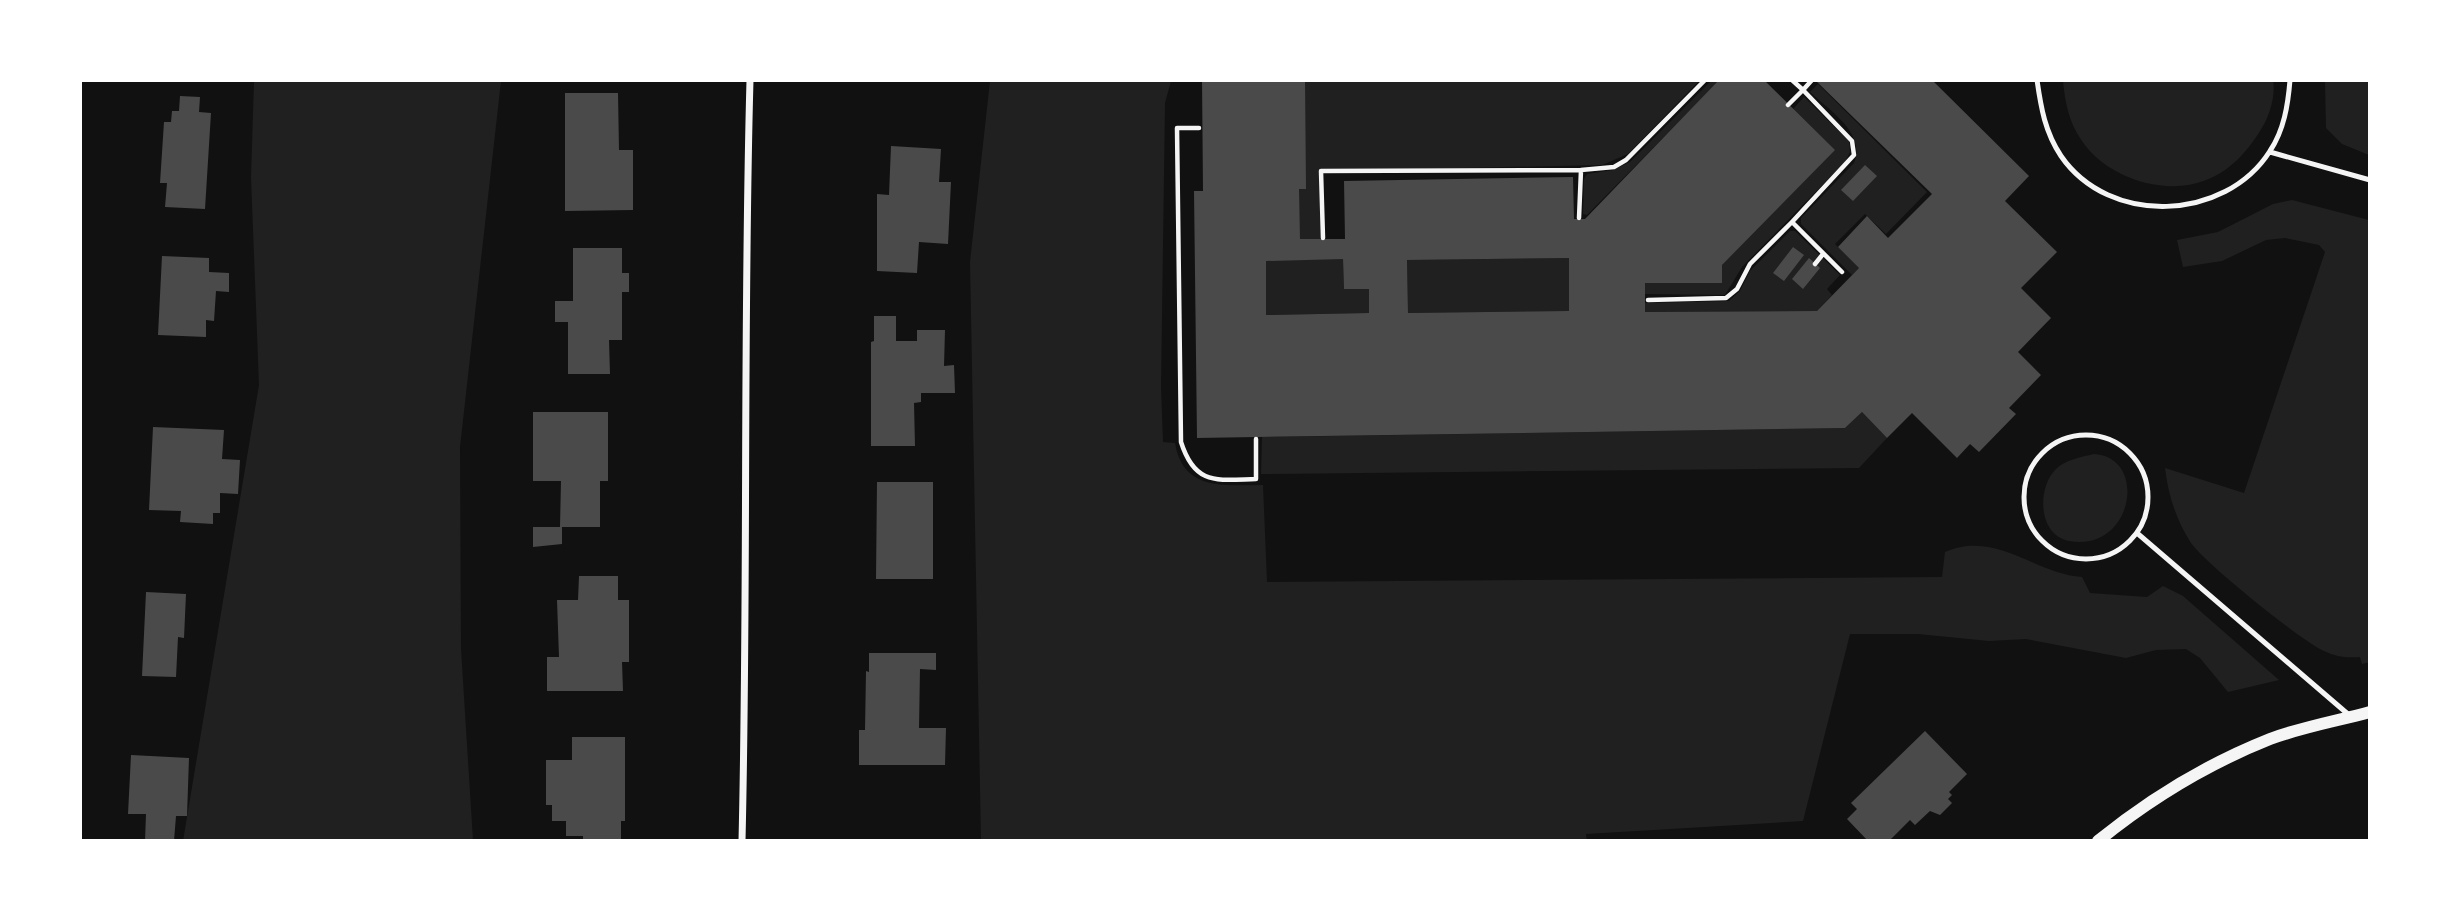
<svg xmlns="http://www.w3.org/2000/svg" width="2450" height="921" viewBox="0 0 2450 921" font-family="'Exo 2',sans-serif">
<style>
.green{fill:#202020}
.building{fill:#4a4a4a;fill-rule:evenodd}
.lines{fill:none;stroke-linecap:round;stroke-linejoin:round}
.path{stroke:#f5f5f5;stroke-width:4.5}
.service{stroke:#f5f5f5;stroke-width:5}
.minor{stroke:#f5f5f5;stroke-width:7}
.tertiary{stroke:#f5f5f5;stroke-width:12}
</style>
<rect width="100%" height="100%" fill="#111"/>
<path class="green" d="M2273,80C2276,96 2269,118 2260,131C2247,152 2230,171 2206,180C2164,197 2106,177 2082,141C2069,123 2065,102 2063,81Z
M254,81H501L460,447L461,649L473,840L183,841L259,385L251,177Z
M990,81H1171L1165,103L1161,387L1163,442L1175,443C1183,492 1226,485 1263,485L1267,582L1942,577L1945,552C1996,530 2033,573 2082,577L2090,593L2147,597L2163,586L2183,596L2279,680L2228,692L2200,658L2186,649L2156,650L2126,658L2026,639L1989,641L1918,634H1850L1803,821L1586,834L1587,841L981,840L970,262Z
M1218,81H1699L1628,154L1602,165L1320,171L1325,259H1343L1344,289H1369V313L1266,315L1265,263Z
M1711,81H1719L1587,215L1583,214L1584,179L1587,174L1613,170L1630,162Z
M2325,81H2369V155L2342,144L2326,128Z
M1818,84L1927,192L1886,234L1865,214L1835,244L1859,268L1852,275L1801,224V218L1854,163C1866,133 1830,111 1810,92Z
M1804,97L1849,141L1850,152L1845,162L1742,267L1725,295L1645,294V283H1721L1722,265L1793,109Z
M2292,200L2369,220L2370,662L2362,664L2360,657C2347,658 2336,657 2324,651C2300,640 2206,564 2191,543C2176,520 2168,494 2165,468L2244,493L2325,252L2319,245L2285,238L2266,240L2222,261L2183,267L2177,240L2218,232L2273,204Z
M1790,231H1795L1840,275L1827,289L1832,295L1817,311L1645,312V303L1729,301L1740,291L1750,271Z
M1569,258V311L1408,313L1407,260Z
M1862,412L1887,438L1859,468L1261,474L1262,437L1845,428Z
M2094,454C2149,457 2133,553 2069,541C2038,535 2037,489 2055,470C2064,460 2081,457 2094,454Z"/>
<path class="building" d="M1202,80H1305L1306,189H1299L1300,239H1345L1344,181L1573,177L1574,219H1585L1719,80H1764L1835,150L1722,265V283H1645V312L1817,311L1859,268L1838,247L1867,216L1888,238L1932,194L1815,80H1932L2029,176L2005,201L2057,252L2021,288L2051,318L2018,352L2041,375L2009,408L2016,414L1979,452L1970,444L1957,458L1912,413L1887,438L1862,412L1845,428L1197,438L1194,191H1203ZM1569,258V311L1408,313L1407,260ZM1343,259L1344,289H1369V313L1266,315V261Z
M565,93H618L619,150H633V210L565,211Z
M180,96L200,97L199,112L211,113L205,209L165,207L167,183H160L164,122H171L172,111H179Z
M891,146L941,149L939,182H951L948,244L919,242L917,273L877,271V194L889,195Z
M1865,165L1877,176L1853,201L1841,190Z
M1793,247L1804,255L1784,281L1773,273Z
M573,248H622V273H629V292H622V340H609L610,374H568V322H555V301H573Z
M162,256L209,258V272L229,273V292L216,291L214,321L206,320V337L158,335Z
M1809,258L1820,268L1803,289L1792,279Z
M874,316H896V341H917V330H945L944,366L954,365L955,393H921V402L914,403L915,446H871V342L874,341Z
M533,412H608V481H600V527H560L561,481H533Z
M153,427L224,430L222,459L240,460L238,494L220,493V513H213V524L180,522L181,511L149,510Z
M877,482H933V579H876Z
M533,527H562V544L533,547Z
M579,576H618V600H629V662H622L623,691H547V657H559L557,600H578Z
M146,592L186,594L184,638L178,637L176,677L142,676Z
M869,653H936V670L920,669L919,728H946L945,765H859V730H865L866,671L869,672Z
M1925,731L1967,774L1949,792L1952,795L1948,799L1952,803L1940,815L1930,811L1915,825L1910,820L1889,841H1868L1847,819L1857,809L1851,803Z
M572,737H625V821H621V841H583V836H566V821H552V805H546V760H572Z
M131,755L189,758L187,816H176L174,841H145L146,814H128Z"/>
<g class="lines">
<path class="path" d="M1812,80L1803,90L1852,141L1854,155L1792,222L1842,272
M1788,105L1803,90L1792,80
M1199,128H1177L1181,442C1195,486 1217,480 1256,479V439
M1579,218L1581,170L1614,167L1626,160L1705,80
M1323,238L1321,171L1581,170
M1815,264L1823,254
M1648,300L1726,298L1737,289L1750,264L1792,222"/>
<path class="service" d="M2037,80C2041,108 2045,132 2061,156C2109,226 2225,222 2270,151C2284,130 2288,105 2290,80
M2270,152L2370,180
M2024 497a62 62 0 1 1 124 0a62 62 0 1 1-124 0Z
M2137,533L2349,715"/>
<path class="minor" d="M742,841C748,587 743,334 750,80"/>
<path class="tertiary" d="M2098,841C2151,798 2207,764 2270,739C2302,727 2337,721 2370,712"/>
</g>
<rect width="2450" height="921" fill="none" stroke="#ffffff" stroke-width="164"/>
</svg>
